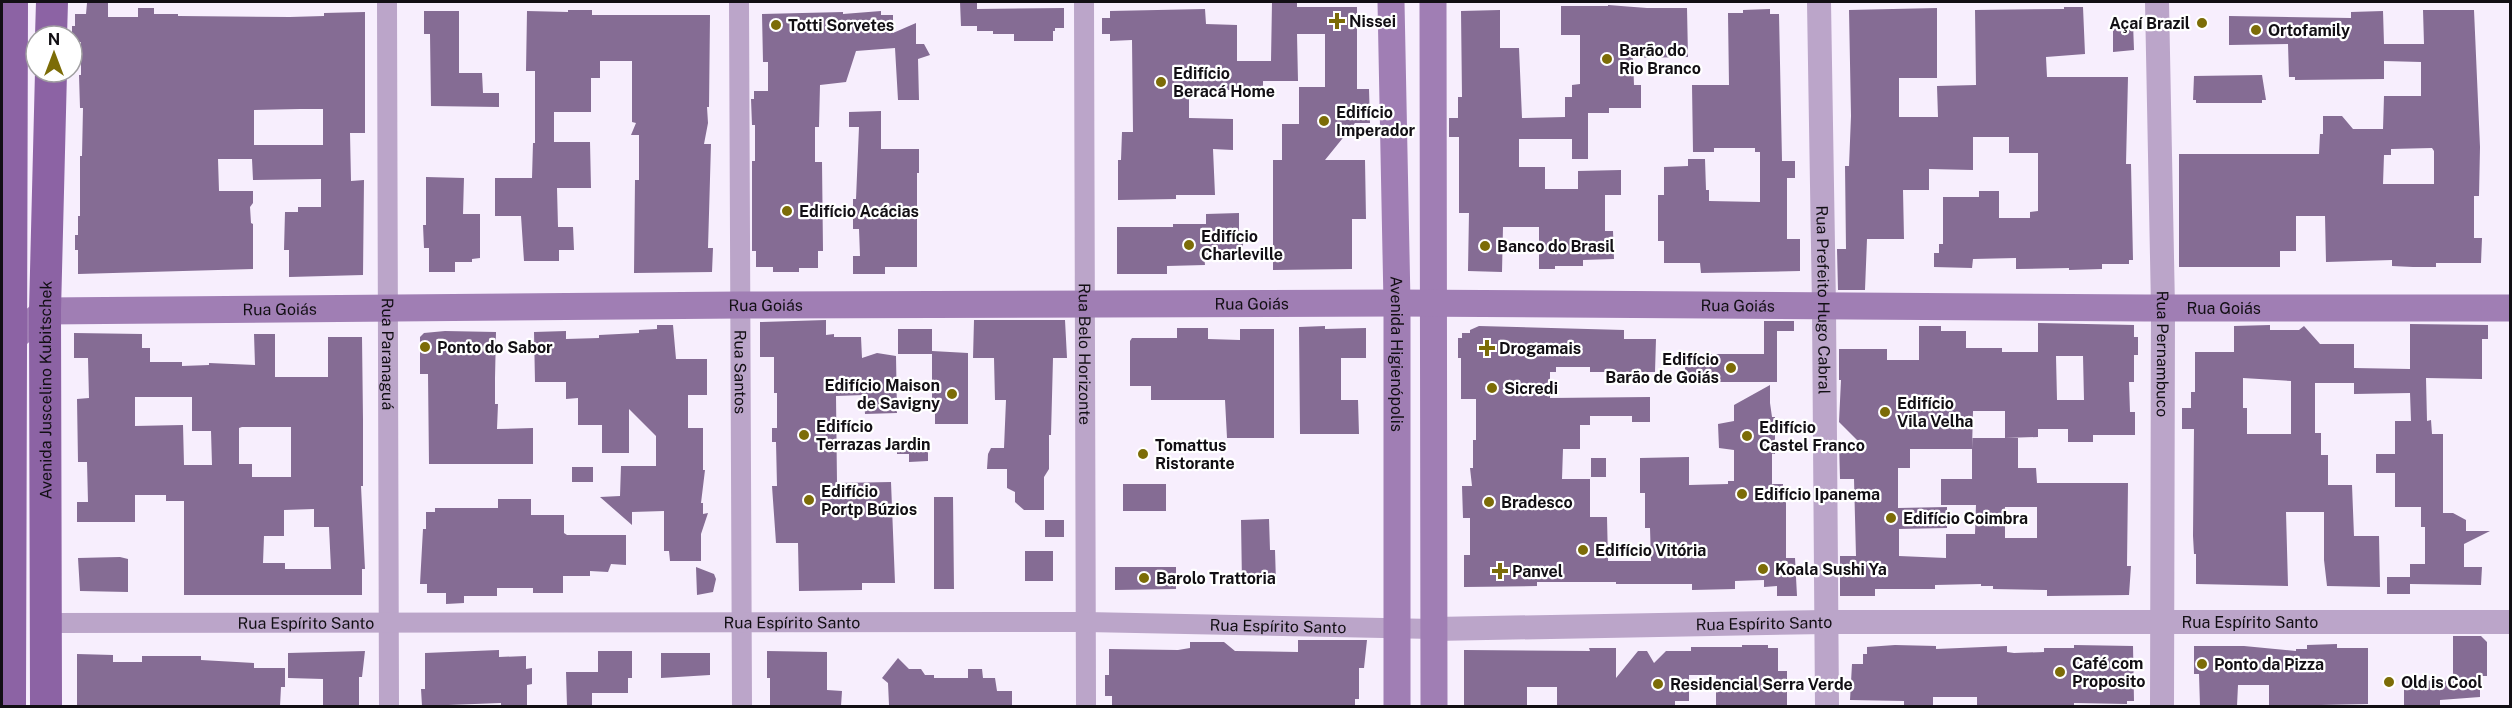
<svg xmlns="http://www.w3.org/2000/svg" width="2512" height="708" viewBox="0 0 2512 708" font-family="'Public Sans',sans-serif">
<style>
.building{fill:#856c94;fill-rule:evenodd}
.lines{fill:none;stroke-linecap:round;stroke-linejoin:round}
.minor{stroke:#bba5c9;stroke-width:20}
.tertiary{stroke:#bba5c9;stroke-width:24}
.secondary{stroke:#a07eb4;stroke-width:27}
.primary{stroke:#8c63a4;stroke-width:32}
.poi-dot{fill:#7c6c07;stroke:#fff;stroke-width:2}
.labels{text-anchor:middle;stroke-width:4.5;stroke-linejoin:round;paint-order:stroke}
.poi-label{font-size:16px;font-weight:bold;fill:#120f14;stroke:#fff;text-anchor:start}
.street-label{font-size:16px;fill:#120f14;stroke:#fff}
</style>
<rect width="100%" height="100%" fill="#f7eefd"/>
<path class="building" d="M960,2H977V9L1064,8V28H1055V31H1053V41H1014V34H993V31H977V26H961Z
M1272,2H1297V7H1357V89H1369L1370,123H1355L1325,160H1365L1366,219H1352V269L1273,270V160H1282V124H1299V87H1325V34H1297L1298,81H1263V90H1189V118L1233,119V150L1213,149L1215,195H1176V199L1118,200V160H1121L1122,132H1133L1132,40L1110,41V34H1102V18H1110V11L1205,9L1206,24L1237,25V61H1271Z
M87,3H108V17H138V8H154V14H178V16L290,17L324,16V13L365,12V133H350L351,181L364,180L363,275L289,277V250H284L285,212H298V207H321V179L253,180L252,159H218L219,191H253V203L250,207L251,223L253,224V269L78,274V250H75V235H78V216H80V156H82L83,108H80L79,75H81V42H72V26H75V14H86ZM300,109H323V145H254V110Z
M1608,5L1647,8H1687L1688,57L1633,58L1634,85H1641V108H1609V113H1588V159H1572V139H1519V167H1545V189H1578V171L1621,170V195H1605V231H1613L1614,259L1583,260V266H1555V269H1539V227H1503L1502,272L1468,271L1469,213H1459V137H1449V118H1458V97H1462L1461,11L1500,10V48H1519L1522,118L1565,117V97H1572V85L1580,84V35H1561V6H1608Z
M2064,7H2083L2085,54L2046,57L2047,77H2128L2126,164H2131L2133,260H2129V264H2102V269L2069,270V268L2016,269V258L1973,259L1972,268L1934,267V253H1939V244H1943V197H1979V191H1999V218H2030V212L2038,211V153H2009V137H1973V170L1929,169V190H1903L1904,239H1867L1865,290H1838L1837,249H1846L1845,166H1849L1851,116L1849,10L1937,8V78H1899V117H1938L1937,86L1976,85L1975,10L2064,9Z
M1770,9V14H1779L1782,161H1795V178H1787V239H1800V271L1701,273L1700,263H1664V241H1658V195H1664V167L1688,166V159H1705L1706,190H1709V201L1760,202V152H1755V148H1714V152H1693L1692,85H1729L1728,13H1743V10Z
M568,10H592V15H710L709,107H707L708,123L704,144H711L708,248H713L712,272L634,273L635,180H639V135H631L636,123L632,122V61H600V78H591V112H554V142H590L591,188H557L558,227H573L574,250H559V261H524L521,216H495V178H532L533,143H535V71H526L527,11L568,12Z
M2423,10H2474L2480,147L2479,196H2474V238H2482L2481,263H2436V267H2413L2392,266V260L2326,262L2325,216H2296V251H2280V267H2179V154H2319L2320,134H2323V116H2342L2353,129H2383L2384,96H2421V62L2384,61V79L2295,80V77H2289L2288,44L2229,45V16L2351,18V12L2383,11L2384,44H2424ZM2432,148L2434,151V184H2383L2384,155H2391V149Z
M424,11H459V73H482L483,93H499V107L431,106L430,34H424Z
M881,11V15H893V33L916,23V44H924L930,55L918,59L919,100H898L895,48L856,51L846,82L820,85L819,127H815V162H822L823,251H818V268H799V272H773V267H756V251H752V161H755V125H752L751,99H754V91H768V62H763L762,14L843,12V14Z
M2113,23H2133L2134,50L2113,52Z
M2262,75L2266,100H2262V103H2196V100H2193L2194,76Z
M881,111V149H919V173H917V267H885V274H853V256H860L859,229H853V199H856L859,127H849V112Z
M426,177L464,178L463,214H480V258L472,259V262H455V272H429V248H424L423,225H426Z
M1239,213V242H1243V256H1204L1205,265L1167,266V274H1117V227H1173V224H1206V214Z
M826,320V335L834,334V337H861L862,358L877,353L896,356L897,413L865,414L864,395L836,396L837,483L891,482L895,583H862V590L799,591L798,543H776L772,486H777L776,442H772V428H777V393H774V357H760V322Z
M974,320H1065L1067,358H1053L1051,435H1049V469L1044,477V510H1024L1015,502V492L1007,488V469H987L988,454L991,448H1004L1006,400H995L994,358H973Z
M1764,321H1794V331H1777V382H1685V354H1764Z
M2038,323L2134,325V337H2138V355H2134V382H2129L2130,412H2135V435H2093V442H2068V429H2038V437L2005,438V411H1973L1972,449H1910V468H1898V508L1947,507V528L1899,529V556L1946,558V534H1975L1976,505H1941V479H1972V438H2018V468H2036L2037,483H2128L2127,566H2131L2129,595L2047,596V590L1993,589V586H1981V584L1935,585V589H1875V596H1840V556H1856L1854,479H1840L1839,442L1858,441L1839,422L1841,380H1839V349H1887V360H1919V326H1941V331H1966V348H2002V352H2038ZM2056,356H2083L2084,400H2057ZM2005,507H2037V538H2005Z
M2410,324L2488,325V339H2482V379L2426,378L2427,421L2431,420L2432,434H2443V513H2453L2466,520V531H2490L2464,544V567H2482L2481,585L2410,584V594H2387V577H2410V564H2425V527H2421V507H2395V473H2376V454H2395V421H2411L2410,393L2354,394V383H2315V433H2321V455H2328V485H2352L2354,536H2379L2380,587L2327,586L2324,560V512H2286L2288,586L2196,584V554H2194L2193,536L2194,429H2182V408H2191V392H2195V352H2234V326L2270,325V330H2299L2304,326L2320,344H2354V368L2410,369ZM2243,378L2291,381V434H2247V408H2243Z
M657,325H673L676,359H707V395H688V428H703V470H705L701,503H703V514L708,513L701,534V561H670L669,551H664V511L632,512V525L600,497L620,496L621,466H656V436L629,409V453H602V425H578V398L566,399V382H535L534,332L566,331V339L599,338V335L639,333V330L657,329Z
M1325,326V329L1366,328V358H1341V400H1358L1359,434H1300L1299,327Z
M1479,326L1624,330V339H1656L1655,372H1590V367H1556V372H1550V398L1650,397V422H1632V416H1590V425H1580V449H1563L1562,479H1590V517H1607L1608,561H1651L1650,528H1645V493H1640V458L1689,457V485L1728,484V481H1734V450L1719,448L1718,424L1734,421V405L1770,385V403L1772,417H1775V454H1772V484H1783V490H1786V558H1795L1797,596H1777V586L1764,587V580L1735,581V589L1692,590V584H1616V582H1537V586L1464,587V555H1470V518H1463L1462,486H1472L1470,468H1473V440H1476V399H1461V358H1458V338H1462V333H1470V330Z
M1177,328H1208V339L1240,340V329H1274V438H1227L1225,400H1151V386H1130V341L1132,338H1177Z
M898,329H932V351L968,353V424H935V408H932V354H898Z
M445,331L496,332L495,378V404H498L497,429L533,428V464H429L428,374H420V337L424,333Z
M74,333L142,334V348H150V362H182V366L209,365V363L255,365L254,334H275V377H328V337H362L363,420V486H361L365,569H362V595H184V501H166V495H135V522H77V502H88L87,462H78L77,399L89,398L88,358H74ZM135,397H192V431H211L212,465H184L183,425L135,426ZM242,427H291V477H252V464H239V428ZM314,509V527H329L331,569H285V563H263L264,536H284V510Z
M897,441H928V461L909,462V454H897Z
M1591,458H1606V477H1591Z
M572,467H593V482H572Z
M1123,484H1166V511H1123Z
M934,497H953L954,589H934Z
M498,499H531V515H564V533L567,535H626V565L611,564L608,572L590,571V576H563V593H533V588H497V596H464V603L446,604V593H427V584H420L423,529H426V512H435V508H498Z
M1269,519L1270,550H1275L1276,583L1242,584L1241,520Z
M1045,520H1064V537H1045Z
M1025,551H1053V581H1025Z
M120,557L128,559V592L80,591L78,558Z
M696,567L714,574L716,579L713,592L697,595Z
M1115,567H1176V589L1115,590Z
M2453,636H2481L2487,642V676H2480V697L2440,700V706H2404V680L2453,681Z
M1298,640H1367L1364,668H1359V699H1355V706H1112V696H1105V675H1109V649L1178,650L1190,648V642H1224L1235,651L1298,652Z
M2337,644V648H2368V704L2269,706V685H2238L2237,706H2200L2199,674H2194V646H2244L2296,651V649H2307V645Z
M1742,645H1768V648H1778V671H1787V706H1716V675H1689V701H1675V706H1557V687H1527V706H1464V650L1590,651L1589,648H1616V678L1638,651H1647L1654,663L1666,651H1691V647H1742Z
M1895,645L1936,646V649L2007,646V652L2014,653L2044,652V648H2074V645L2133,646L2134,701H2127V704L2074,703V706H1977V697H1933V706H1904V701L1850,700L1852,664H1863V654H1867V647Z
M499,650V657L526,656V669L532,668V684L527,685V706H501V703L422,706L421,689H425V653Z
M365,651L362,677H359V706H323V679L288,678V653Z
M598,651H632V678H628V693H592V706H567L566,672H598Z
M767,651L827,652V690L842,691L841,706H770V678H767Z
M661,653H710V675L661,678Z
M77,654L113,655V662H142V656H201V660L254,663V668H285V687H281L280,706H77Z
M898,658L909,669H921L925,675H934V678H968V669H982L983,678H995L997,691H1012V706H893L889,705L888,683L882,678Z"/>
<g class="lines">
<g class="minor">
<path id="s1" d="M387,2L389,706"/>
<path id="s2" d="M739,2L742,706"/>
<path id="s3" d="M1084,2L1086,706"/>
<path id="s4" d="M45,623L1086,622L1434,629"/>
</g>
<g class="tertiary">
<path id="s5" d="M1819,2L1824,307L1827,706"/>
<path id="s6" d="M2157,2L2163,308L2162,706"/>
<path id="s7" d="M1434,629L1826,622H2510"/>
</g>
<g class="secondary">
<path id="s8" d="M1391,2L1397,303V706"/>
<path d="M1433,2L1434,706"/>
<path id="s9" d="M2,339H12L45,311L740,305L1397,303L2145,308H2510"/>
</g>
<g class="primary">
<path d="M51,36L52,2"/>
<path d="M10,706L12,2"/>
<path id="s10" d="M46,706L45,311L51,72"/>
</g>
</g>
<g class="poi-dot">
<path d="M1334 12h6v6h6v6h-6v6h-6v-6h-6v-6h6z"/>
<circle cx="2202" cy="23" r="6"/>
<circle cx="776" cy="25" r="6"/>
<circle cx="2256" cy="30" r="6"/>
<circle cx="1607" cy="59" r="6"/>
<circle cx="1161" cy="82" r="6"/>
<circle cx="1324" cy="121" r="6"/>
<circle cx="787" cy="211" r="6"/>
<circle cx="1189" cy="245" r="6"/>
<circle cx="1485" cy="246" r="6"/>
<circle cx="425" cy="347" r="6"/>
<path d="M1484 339h6v6h6v6h-6v6h-6v-6h-6v-6h6z"/>
<circle cx="1731" cy="368" r="6"/>
<circle cx="1492" cy="388" r="6"/>
<circle cx="952" cy="394" r="6"/>
<circle cx="1885" cy="412" r="6"/>
<circle cx="804" cy="435" r="6"/>
<circle cx="1747" cy="436" r="6"/>
<circle cx="1143" cy="454" r="6"/>
<circle cx="1742" cy="494" r="6"/>
<circle cx="809" cy="500" r="6"/>
<circle cx="1489" cy="502" r="6"/>
<circle cx="1891" cy="518" r="6"/>
<circle cx="1583" cy="550" r="6"/>
<circle cx="1763" cy="569" r="6"/>
<path d="M1497 562h6v6h6v6h-6v6h-6v-6h-6v-6h6z"/>
<circle cx="1144" cy="578" r="6"/>
<circle cx="2202" cy="664" r="6"/>
<circle cx="2060" cy="672" r="6"/>
<circle cx="2389" cy="682" r="6"/>
<circle cx="1658" cy="684" r="6"/>
</g>
<g class="labels">
<g class="poi-label">
<text x="1349" y="27">Nissei</text>
<text x="2190" y="29" text-anchor="end">Açaí Brazil</text>
<text x="788" y="31">Totti Sorvetes</text>
<text x="2268" y="36">Ortofamily</text>
<text x="1619" y="56">Barão do<tspan x="1619" dy="18">Rio Branco</tspan></text>
<text x="1173" y="79">Edifício<tspan x="1173" dy="18">Beracá Home</tspan></text>
<text x="1336" y="118">Edifício<tspan x="1336" dy="18">Imperador</tspan></text>
<text x="799" y="217">Edifício Acácias</text>
<text x="1201" y="242">Edifício<tspan x="1201" dy="18">Charleville</tspan></text>
<text x="1497" y="252">Banco do Brasil</text>
<text x="437" y="353">Ponto do Sabor</text>
<text x="1499" y="354">Drogamais</text>
<text x="1719" y="365" text-anchor="end">Edifício<tspan x="1719" dy="18">Barão de Goiás</tspan></text>
<text x="940" y="391" text-anchor="end">Edifício Maison<tspan x="940" dy="18">de Savigny</tspan></text>
<text x="1504" y="394">Sicredi</text>
<text x="1897" y="409">Edifício<tspan x="1897" dy="18">Vila Velha</tspan></text>
<text x="816" y="432">Edifício<tspan x="816" dy="18">Terrazas Jardin</tspan></text>
<text x="1759" y="433">Edifício<tspan x="1759" dy="18">Castel Franco</tspan></text>
<text x="1155" y="451">Tomattus<tspan x="1155" dy="18">Ristorante</tspan></text>
<text x="821" y="497">Edifício<tspan x="821" dy="18">Portp Búzios</tspan></text>
<text x="1754" y="500">Edifício Ipanema</text>
<text x="1501" y="508">Bradesco</text>
<text x="1903" y="524">Edifício Coimbra</text>
<text x="1595" y="556">Edifício Vitória</text>
<text x="1775" y="575">Koala Sushi Ya</text>
<text x="1512" y="577">Panvel</text>
<text x="1156" y="584">Barolo Trattoria</text>
<text x="2072" y="669">Café com<tspan x="2072" dy="18">Proposito</tspan></text>
<text x="2214" y="670">Ponto da Pizza</text>
<text x="2401" y="688">Old is Cool</text>
<text x="1670" y="690">Residencial Serra Verde</text>
</g>
<g class="street-label">
<text dy="6" stroke="none"><textPath href="#s5" startOffset="298">Rua Prefeito Hugo Cabral</textPath></text>
<text dy="6" stroke="none"><textPath href="#s9" startOffset="1260">Rua Goiás</textPath></text>
<text dy="6" stroke="none"><textPath href="#s9" startOffset="774">Rua Goiás</textPath></text>
<text dy="6" stroke="none"><textPath href="#s9" startOffset="1746">Rua Goiás</textPath></text>
<text dy="6" stroke="none"><textPath href="#s9" startOffset="2232">Rua Goiás</textPath></text>
<text dy="6" stroke="none"><textPath href="#s9" startOffset="288">Rua Goiás</textPath></text>
<text dy="6" stroke="none"><textPath href="#s1" startOffset="352">Rua Paranaguá</textPath></text>
<text dy="6" stroke="none"><textPath href="#s3" startOffset="352">Rua Belo Horizonte</textPath></text>
<text dy="6" stroke="none"><textPath href="#s8" startOffset="352">Avenida Higienópolis</textPath></text>
<text dy="6" stroke="none"><textPath href="#s6" startOffset="352">Rua Pernambuco</textPath></text>
<text dy="6" stroke="none"><textPath href="#s2" startOffset="370">Rua Santos</textPath></text>
<text dy="6" stroke="none"><textPath href="#s10" startOffset="316">Avenida Juscelino Kubitschek</textPath></text>
<text dy="6" stroke="none"><textPath href="#s4" startOffset="747">Rua Espírito Santo</textPath></text>
<text dy="6" stroke="none"><textPath href="#s7" startOffset="816">Rua Espírito Santo</textPath></text>
<text dy="6" stroke="none"><textPath href="#s4" startOffset="261">Rua Espírito Santo</textPath></text>
<text dy="6" stroke="none"><textPath href="#s7" startOffset="330">Rua Espírito Santo</textPath></text>
<text dy="6" stroke="none"><textPath href="#s4" startOffset="1233">Rua Espírito Santo</textPath></text>
</g>
</g>
<rect width="2512" height="708" fill="none" stroke="#120f14" stroke-width="6"/>
<g transform="translate(54 54)"><circle r="28" fill="#ffffff" stroke="#a09fa1" stroke-width="1.5"/>
<path d="M0-4.5L10 22L0 15L-10 22Z" fill="#7c6c07"/>
<text y="-9" font-size="16" font-weight="bold" text-anchor="middle" fill="#120f14">N</text>
</g>
</svg>
